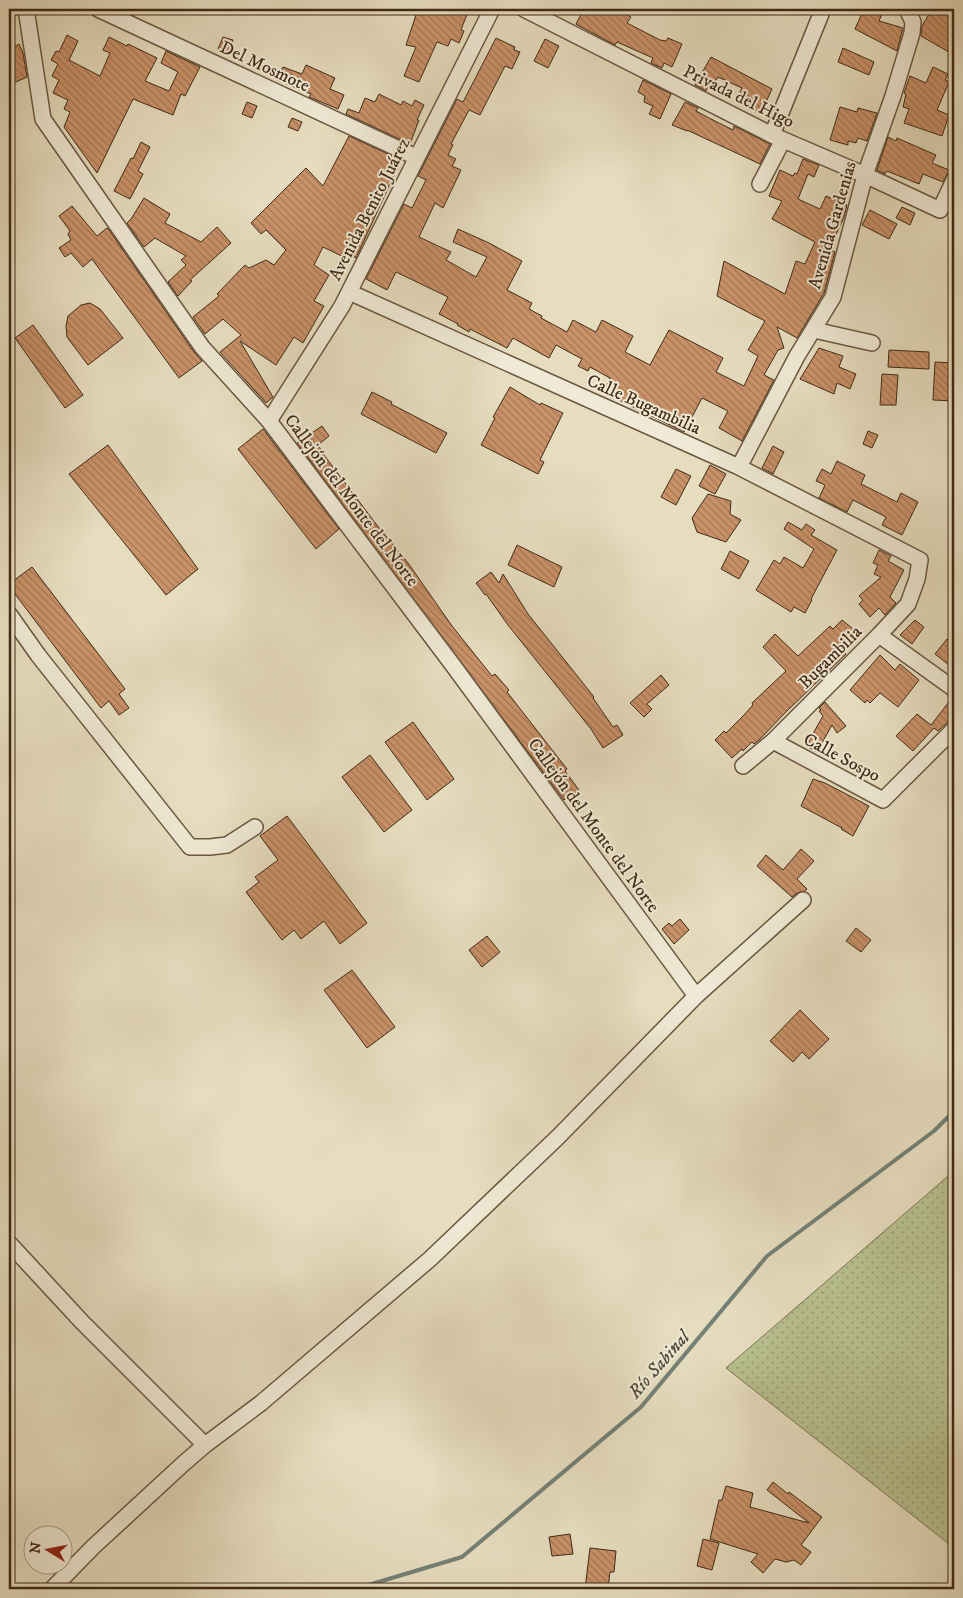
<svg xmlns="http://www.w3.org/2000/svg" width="963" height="1598" viewBox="0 0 963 1598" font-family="'IM FELL DW Pica',serif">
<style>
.grass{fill:url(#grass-dots);stroke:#7c7552}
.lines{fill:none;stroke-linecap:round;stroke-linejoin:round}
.stream{stroke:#748176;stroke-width:4}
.building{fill:url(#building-back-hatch);stroke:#402a15}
.minor-casing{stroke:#6a5740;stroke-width:18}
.minor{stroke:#efe9d5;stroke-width:15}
.labels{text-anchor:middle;stroke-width:4;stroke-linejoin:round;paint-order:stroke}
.street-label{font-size:18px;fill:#402a15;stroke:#efe9d5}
.water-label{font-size:19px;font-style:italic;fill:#564e3d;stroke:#efe9d5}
</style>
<defs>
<pattern id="grass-dots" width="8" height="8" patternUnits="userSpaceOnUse" patternTransform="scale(1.25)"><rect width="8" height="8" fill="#b8c090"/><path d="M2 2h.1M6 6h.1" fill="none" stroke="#979c74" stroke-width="1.8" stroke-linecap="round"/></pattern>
<pattern id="building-back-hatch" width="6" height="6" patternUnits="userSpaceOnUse" patternTransform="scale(1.25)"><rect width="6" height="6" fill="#ca9269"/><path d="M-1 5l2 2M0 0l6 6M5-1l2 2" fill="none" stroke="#a57755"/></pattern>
</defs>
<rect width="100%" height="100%" fill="#e6ddbf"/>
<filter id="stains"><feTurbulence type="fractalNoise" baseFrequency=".004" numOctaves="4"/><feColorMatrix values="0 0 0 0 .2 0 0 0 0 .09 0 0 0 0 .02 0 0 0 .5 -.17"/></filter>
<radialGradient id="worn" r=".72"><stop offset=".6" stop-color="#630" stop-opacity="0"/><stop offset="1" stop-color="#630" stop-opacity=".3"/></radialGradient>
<path class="grass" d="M954,1171V1548L726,1368Z"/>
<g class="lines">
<path class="stream" d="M355,1589L462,1557L641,1407L767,1256L934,1131L954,1111"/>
</g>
<path class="building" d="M418,9H469L461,30L464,31L459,43L451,39L448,46L437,42L419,82L404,76L416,47L406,45Z
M584,9H616L631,17L627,23L660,40L666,41L668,38L682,44L672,67L664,63L662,68L651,63L653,58L617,42L615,45L576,24Z
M864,9H884L879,21L903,28L897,51L855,29Z
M932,9H954V55L921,36L922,26Z
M67,35L78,41L69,60L100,76L110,53L103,50L109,37L127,46L128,44L157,58L145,81L169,91L178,72L161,63L166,51L200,67L185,96L181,94L173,115L133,99L97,173L64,127L70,112L64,109L68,100L53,93L59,80L52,76L58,64L51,60L56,51L59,52Z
M223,37L233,40L229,53L218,49Z
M496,38L515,47L514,50L520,52L512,69L505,66L480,115L469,110L451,144L453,145L448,155L456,159L452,166L461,170L443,208L435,203L419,237L451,252L446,260L476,277L487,257L453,242L458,229L489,243L522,261L507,290L532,303L529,309L542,316L541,318L567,332L573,320L596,332L602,320L633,336L625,352L650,365L669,330L723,358L716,372L744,386L758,356L748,350L765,321L717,296L724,261L785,294L796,261L805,264L815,242L772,219L782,201L769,196L780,170L793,176L795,173L797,174L803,159L819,165L814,177L808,174L798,199L820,209L826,196L847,205L844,217L829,250L835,252L824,293L797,338L777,327L784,348L778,350L764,375L774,380L742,441L719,428L728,411L702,398L684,432L603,392L610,378L590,367L588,371L578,366L582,359L556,345L549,358L513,338L507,348L470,329L469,332L457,325L458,324L439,314L448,297L396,272L387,290L366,279L404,204L412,208L426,180L418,176L457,99L463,102Z
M545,39L559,46L548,68L534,61Z
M19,44L23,53L27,77L9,85V50Z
M843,48L874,62L869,75L838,62Z
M711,57L772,89L761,113L736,100L742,88L718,77L711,88L708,86L706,91L695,85Z
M306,65L335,78L330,89L344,95L338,109L309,97L311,94L277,80L283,67L302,74Z
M933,67L948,74L945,80L949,82L937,110L949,115L942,136L904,123L909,109L903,107L906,94L904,93L910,76L926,83Z
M643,80L671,94L660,119L649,114L653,106L644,102L645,96L638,92Z
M379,94L401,105L403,101L412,106L415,100L424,105L417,120H419L410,144L346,114L348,109L359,113L365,98L375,102Z
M247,102L257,106L252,118L242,114Z
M685,102L698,108L696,111L709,118L733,130L734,126L770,144L760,164L687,130V131L672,125Z
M840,107L857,112L858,108L877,113L867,141L858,138L856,143L848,141V145L830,140Z
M292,118L302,122L298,131L288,127Z
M349,136L401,160L356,258L352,256L350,260L323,247L314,265L329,275L314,301L324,306L303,343L294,337L276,365L240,341L273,397L266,403L220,352L241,335L223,319L205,334L193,317L219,296L217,294L245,265L249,268L266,260L274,265L286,250L266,230L261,234L251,223L306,168L323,186Z
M888,137L896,141L897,138L936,155L932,163L949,170L943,182L923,174L919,184L887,171L885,174L877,170Z
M141,142L150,147L138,171L143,174L130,199L114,191L131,158L133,159Z
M144,198L170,214L165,223L201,242L217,227L231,243L190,280L192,281L178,296L168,282L186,265L181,260L186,256L155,238L144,247L127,223L131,219Z
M72,206L97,236L107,228L109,230L194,352L202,361L179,378L92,259L83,267L71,253L65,257L59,248L71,240L68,234L70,231L59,216Z
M902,207L915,213L910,225L896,218Z
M870,210L897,224L889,239L862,225Z
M90,303L100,309L123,338L88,365L67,337L66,326L68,316L81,305Z
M33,325L83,395L65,408L15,338Z
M819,348L843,356L839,367L856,374L850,389L837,383L834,394L800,379Z
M889,350L929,352V369L888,367Z
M935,362L954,363V401L933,400Z
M882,374L898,375L896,405H880Z
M510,387L540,405L541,403L563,413L540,460L544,462L538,474L481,445L495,418L493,417Z
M372,392L392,402L391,404L447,433L436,453L361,414Z
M322,426L329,436L318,445L324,455L376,524L408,563L452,626L492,676L495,674L509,690L507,692L567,769L565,771L579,790L564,800L297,443Z
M263,429L339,529L316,549L238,449Z
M868,431L878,435L872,448L863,444Z
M108,445L198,569L166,595L69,474Z
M773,446L784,452L773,474L762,468Z
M837,461L865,475L861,484L897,502L901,493L918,502L902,535L882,525L886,517L853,500L847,512L819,498L825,485L816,481L822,469L831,474Z
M710,465L726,474L715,494L699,486Z
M676,469L691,476L676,505L661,497Z
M708,494L731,501L730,514L741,520L726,542L697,532L692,518Z
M788,522L802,530L806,524L815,530L811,535L837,550L811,599L812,600L805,613L794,607L791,612L756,590L774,560L780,564L784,557L803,568L814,549L784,529Z
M517,545L562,567L554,587L508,565Z
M879,550L891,556L888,561L904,570L890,597L896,603L885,615L879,608L870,617L859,604L863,600L859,596L881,577L874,574L878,565L873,563Z
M730,551L749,561L739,579L721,569Z
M32,567L125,689L119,694L129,708L119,715L109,701L101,708L9,586V584Z
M491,572L499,583L503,574L528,614L594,697L593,698L613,727L617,725L623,735L603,748L591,729L508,625L486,594L485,595L476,583Z
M842,620L858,633L841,649L846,654L786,712L759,740L754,744L752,742L743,751L742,749L732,758L715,740L724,731L726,733L743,716L753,705L752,703L786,671L763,647L775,634L798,656L830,626L833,629Z
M915,620L924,627L912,644L900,635Z
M947,639L954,644V669L935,654Z
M880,655L895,670L900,664L919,680L898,707L880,693L870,703L867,700L865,703L850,690Z
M661,675L669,685L647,704L652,709L644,717L630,703Z
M952,698H954V716L938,731L934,728L913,751L896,736L917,714L931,725Z
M825,702L846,726L837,733L832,725L817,752L806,746L823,716L819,711L821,710L819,708Z
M413,722L454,779L427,800L385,742Z
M370,755L412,810L384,832L342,777Z
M813,779L825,783L869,806L853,836L841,829L842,828L801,806Z
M287,816L367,923L340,944L324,921L301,939L294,930L282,940L246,892L259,882L255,877L278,860L260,836Z
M801,849L814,861L797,879L807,889L805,891L797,893L792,897L757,866L766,855L783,870Z
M680,919L689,930L674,944L662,929L669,923L672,926Z
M856,928L871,940L861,952L846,941Z
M487,936L500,952L482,967L469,950Z
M352,970L395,1027L367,1048L324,990Z
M800,1010L829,1039L809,1059L802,1052L793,1062L770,1041Z
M773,1482L788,1494L789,1492L822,1517L801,1545L811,1552L801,1565L794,1560L786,1562L775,1559L763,1573L751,1562L758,1554L710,1539L719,1500H722L726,1486L753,1493L750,1507L809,1523L767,1490Z
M570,1534L573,1554L552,1556L549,1537Z
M703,1539L719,1543L712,1570L697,1566Z
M590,1548L616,1551L614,1572H610L608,1589H585Z"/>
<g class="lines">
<defs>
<path id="minor" d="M26,9L43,119L202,347L269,421L452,664L696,996
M98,9L416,157
M524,9L772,135L865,175L940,210L954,180
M772,135L823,9
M760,184L783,140
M349,292L739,467L920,560L917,579L908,604L879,635L773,741L743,766
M814,330L872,343
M269,421L342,306L492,9
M739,467L797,356L833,297L865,175L893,96L912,33L913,22L907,9
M9,614L38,655L190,847H210L227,845L255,827
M879,635L954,689
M773,741L883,800L954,729
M9,1243L82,1322L205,1445
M52,1589L93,1547L183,1464L205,1445L261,1403L430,1259L558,1137L696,996L803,900"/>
</defs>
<use href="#minor" class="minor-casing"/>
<use href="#minor" class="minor"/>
</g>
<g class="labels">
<g class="street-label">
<text transform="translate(265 66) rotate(25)" y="6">Del Mosmote</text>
<text transform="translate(739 96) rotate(26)" y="6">Privada del Higo</text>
<text transform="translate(369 209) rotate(-63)" y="6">Avenida Benito Juárez</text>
<text transform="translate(832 225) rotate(-74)" y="6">Avenida Gardenias</text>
<text transform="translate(644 404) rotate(24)" y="6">Calle Bugambilia</text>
<text transform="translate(352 500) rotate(53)" y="6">Callejón del Monte del Norte</text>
<text transform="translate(830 657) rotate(-45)" y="6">Bugambilia</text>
<text transform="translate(842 757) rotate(28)" y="6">Calle Sospo</text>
<text transform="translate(594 825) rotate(54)" y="6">Callejón del Monte del Norte</text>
</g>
<g class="water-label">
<text transform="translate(658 1364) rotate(-49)" y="7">Río Sabinal</text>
</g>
</g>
<rect width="963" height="1598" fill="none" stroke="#e6ddbf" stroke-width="30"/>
<rect x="10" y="10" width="943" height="1578" fill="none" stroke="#402a15" stroke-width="2.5"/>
<rect x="15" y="15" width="933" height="1568" fill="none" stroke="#402a15"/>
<g transform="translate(48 1550) rotate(280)"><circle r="24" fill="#efe9d5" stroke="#a99d88"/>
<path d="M0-4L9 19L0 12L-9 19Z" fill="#8f2418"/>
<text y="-8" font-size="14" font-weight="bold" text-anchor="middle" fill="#402a15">N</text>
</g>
<rect width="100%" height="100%" filter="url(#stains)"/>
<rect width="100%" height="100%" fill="url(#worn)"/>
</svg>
